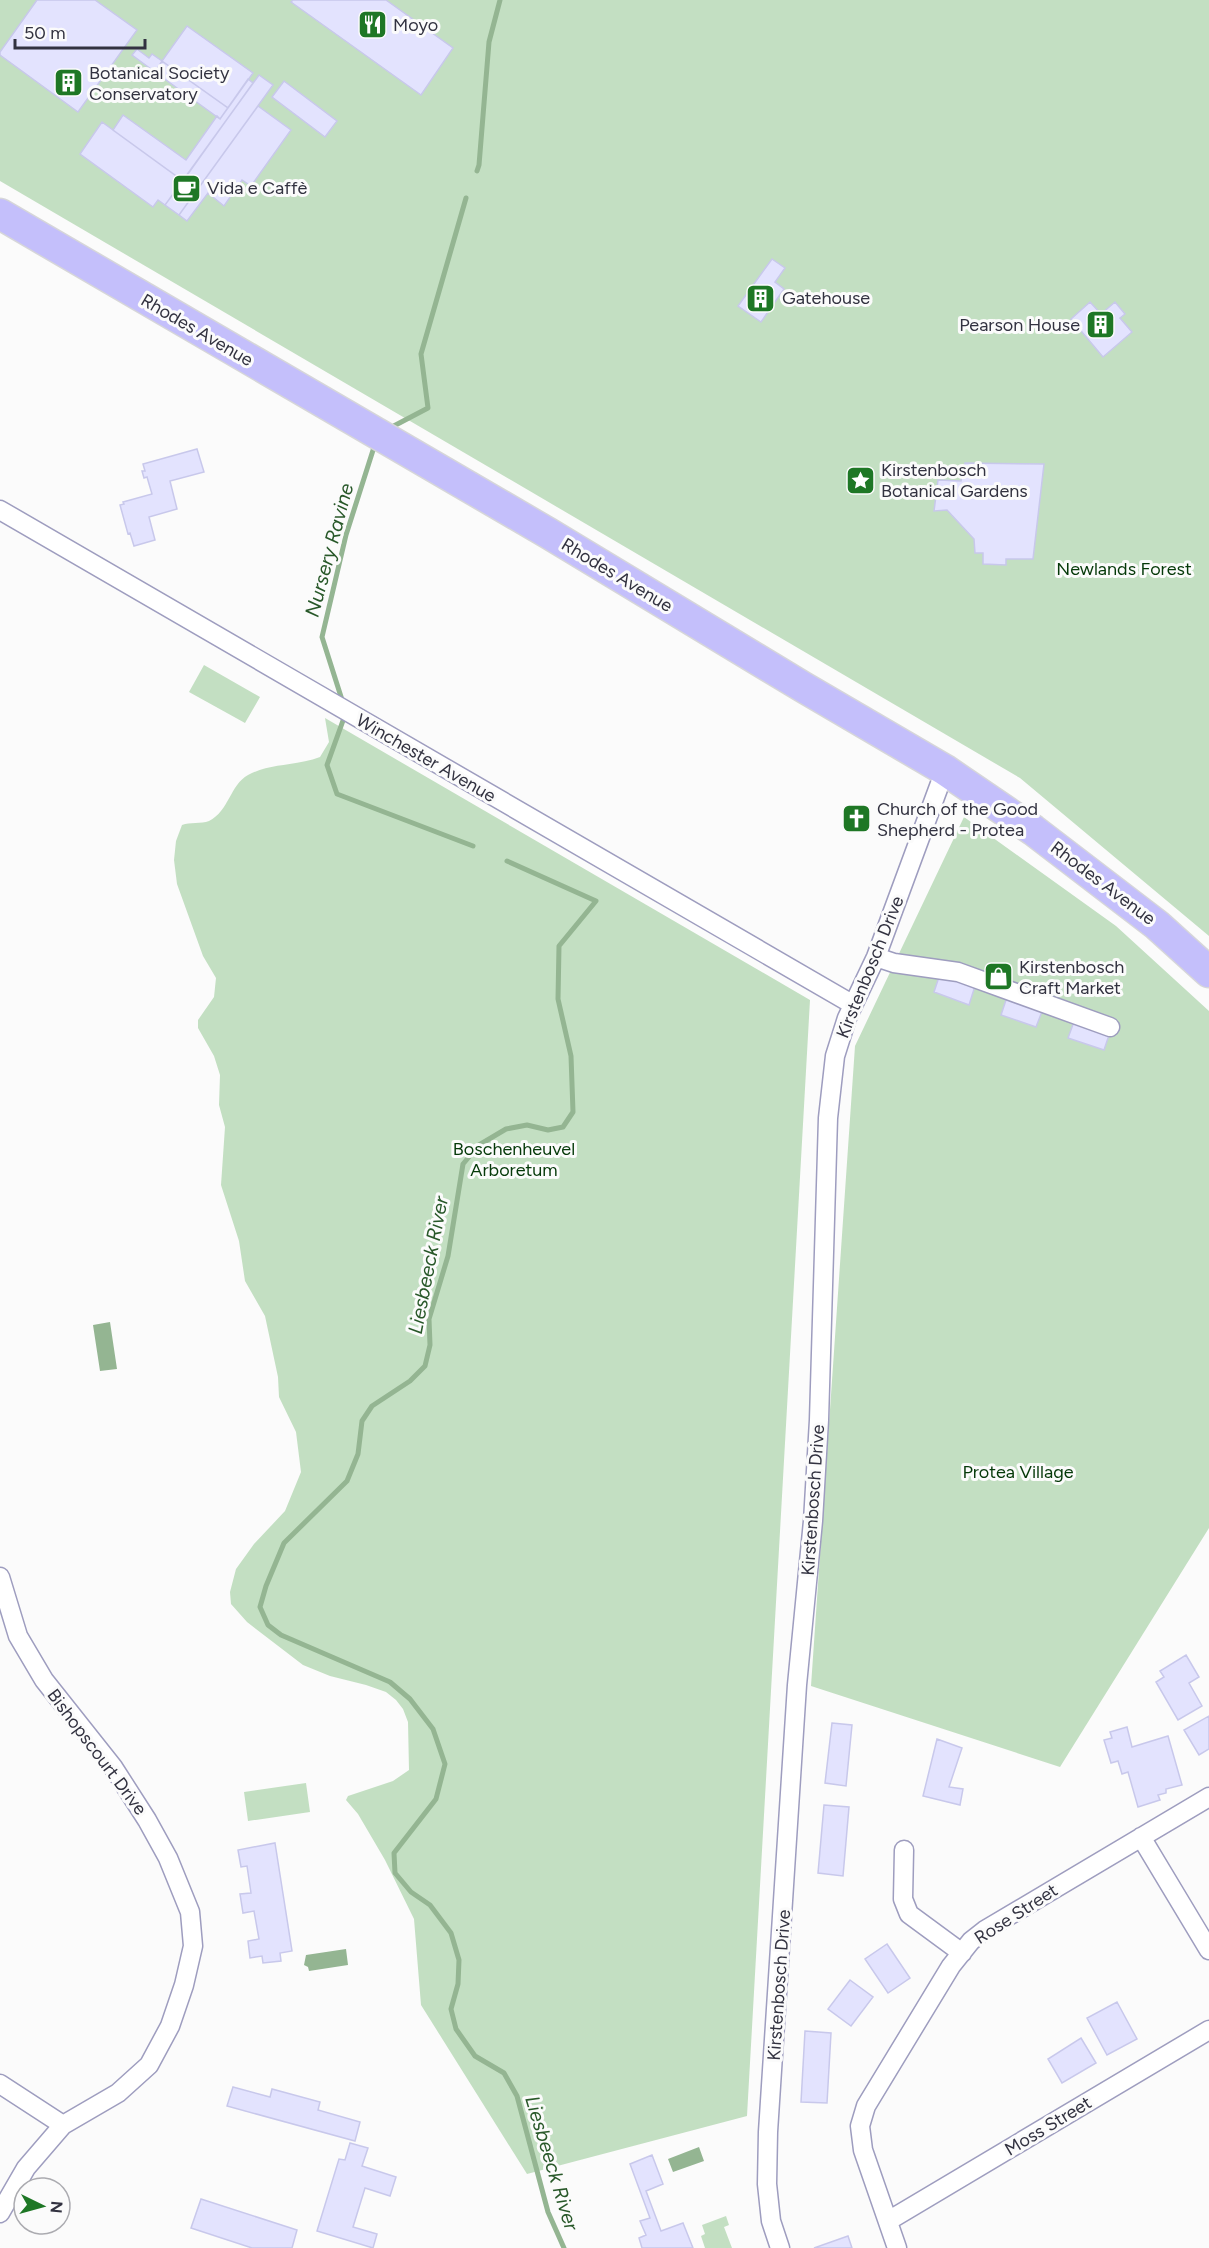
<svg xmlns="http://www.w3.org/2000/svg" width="1209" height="2248" viewBox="0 0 1209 2248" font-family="Figtree,sans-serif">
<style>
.green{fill:#c3dfc2}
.water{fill:#94b592}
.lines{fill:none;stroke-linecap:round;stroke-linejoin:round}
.stream{stroke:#94b592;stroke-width:5}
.building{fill:#e3e3fe;stroke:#c8c8eb;stroke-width:1.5}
.minor-casing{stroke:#9e9dbf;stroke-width:21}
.primary-casing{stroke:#d6d6d9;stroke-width:33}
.minor{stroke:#fff;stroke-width:18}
.primary{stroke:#c4bffb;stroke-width:30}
.labels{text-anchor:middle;stroke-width:6;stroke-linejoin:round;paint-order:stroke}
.poi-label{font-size:18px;fill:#323240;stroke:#fbfbfb;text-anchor:start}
.street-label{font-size:18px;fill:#323240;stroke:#fbfbfb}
.park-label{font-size:18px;fill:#053909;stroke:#fbfbfb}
.water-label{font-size:20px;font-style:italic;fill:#285829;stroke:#fbfbfb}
</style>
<rect width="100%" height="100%" fill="#fbfbfb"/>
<path class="green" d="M0,0H1209V936L1020,778L0,181Z
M204,665L260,697L245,723L189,692Z
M325,718L810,1000L747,2116L527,2174L421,2005L414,1919L385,1860L358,1814L346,1800L348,1796L393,1781L409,1770L408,1722L403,1709L396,1700L386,1692L366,1685L330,1676L303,1665L247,1622L231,1604L230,1592L236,1569L254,1544L285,1511L301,1472L296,1432L279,1397L278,1377L265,1316L245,1281L239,1241L221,1185L225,1127L219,1105L220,1075L214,1056L198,1028V1020L214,997L216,978L203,956L177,884L174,860L176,841L182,825C190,822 201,824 209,821C229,811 230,785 248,775C270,763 297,766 320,757L329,742Z
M964,817L1116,926L1209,1011V1528L1060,1767L811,1686L855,1046Z
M306,1783L310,1812L248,1821L244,1792Z
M726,2216L729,2225L724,2227L732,2248H705L701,2236L705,2234L702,2225Z"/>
<path class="water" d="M110,1322L117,1369L100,1371L93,1325Z
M346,1949L348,1965L309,1971L308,1967L304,1965L306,1955Z
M699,2147L704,2161L673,2172L668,2159Z"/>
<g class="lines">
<path class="stream" d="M477,171L479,165L489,42L500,0
M388,429L428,408L421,354L466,198
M343,703L322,637L346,535L375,444
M345,715L327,765L337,794L473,846
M507,861L596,901L559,946L558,999L571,1056L573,1112L563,1127L548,1130L527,1125L506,1129L479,1145L463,1164L448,1256L429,1319L430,1345L425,1366L410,1381L372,1406L362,1421L358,1454L347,1481L284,1543L266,1586L260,1607L268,1625L281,1635L390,1682L410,1699L433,1729L445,1764L436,1799L394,1853L395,1873L411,1892L430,1905L451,1933L459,1960L458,1984L451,2009L456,2029L475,2056L504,2073L517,2096L548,2212L564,2248"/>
</g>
<path class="building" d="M37,0H95L137,30L78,112L0,55V52Z
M293,0H386L453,48L421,95L291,2Z
M187,26L253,73L228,108L162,61Z
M137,49L149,58L152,54L162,61L155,72L132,55Z
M162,61L228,108L220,119L155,72Z
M259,75L273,85L179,215L165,205Z
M248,79L253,83L183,181L113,130L123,115L186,160L217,116L220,119Z
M284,81L337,121L325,137L272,97Z
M258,106L291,130L251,186L242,180L224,206L208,193L187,221L179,215Z
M102,122L183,181L165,205L158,200L153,207L80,154Z
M772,259L785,268L775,282L784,289L761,322L738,306Z
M1090,302L1101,314L1115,302L1125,314L1120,318L1132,332L1103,357L1071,319Z
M197,449L204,472L170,481L177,509L149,517L155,540L134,546L130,533L128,534L120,505L124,504L123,502L152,494L147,477L144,478L142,471H145L143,464Z
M965,463L1044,464L1033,559H1006V565L983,564V553H975L974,539L947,510L934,511L938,480L961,481Z
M940,974L975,986L969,1005L934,992Z
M1007,997L1043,1009L1036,1027L1001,1015Z
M1075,1019L1110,1032L1104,1050L1068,1038Z
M1186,1655L1199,1677L1189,1683L1202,1706L1178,1720L1156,1682L1164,1677L1160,1671Z
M1209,1716V1749L1199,1755L1184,1730Z
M832,1723L852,1725L846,1786L825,1783Z
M1127,1727L1132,1747L1168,1736L1182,1785L1166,1789V1793L1158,1795L1160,1800L1138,1807L1128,1772L1122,1774L1118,1761L1111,1763L1104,1740L1112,1738L1110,1732Z
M937,1739L962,1748L949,1787L963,1789L960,1805L923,1796Z
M824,1805L849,1807L843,1876L818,1873Z
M275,1843L292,1951L280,1953L281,1961L263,1963L262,1956L250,1958L248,1941L259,1939L254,1911L243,1913L240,1894L251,1893L247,1866L241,1867L238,1850Z
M887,1944L910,1978L888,1993L865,1959Z
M850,1980L873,1997L851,2026L828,2009Z
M1117,2002L1137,2039L1107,2055L1087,2018Z
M805,2031L831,2033L827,2103L801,2102Z
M1081,2038L1096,2063L1062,2083L1048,2059Z
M233,2087L270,2097L272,2089L320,2102L318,2110L360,2122L355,2141L227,2106Z
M350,2143L368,2148L362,2166L396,2177L390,2196L365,2188L353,2227L377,2234L373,2248L317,2231L339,2159L345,2160Z
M652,2155L663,2184L646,2191L661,2231L683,2223L693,2248H642L639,2238L646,2235L640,2221L650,2218L630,2164Z
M201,2199L297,2230L292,2248H252L191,2228Z
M848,2236L852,2248H814Z"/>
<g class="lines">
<defs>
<path id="minor" d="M0,510L852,1004
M876,957L894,963L958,972L1110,1027
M0,1577L18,1636L44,1680L113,1767L147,1820L168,1858L190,1912L193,1946L184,1985L170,2026L149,2065L118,2093L63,2125L26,2168L0,2213
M1141,1837L1209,1950
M904,1850L903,1899L909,1914L962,1953
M0,2084L63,2125
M888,2221L1209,2030
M780,2248L771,2221L767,2184L768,2132L797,1685L813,1521L819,1420L828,1118L835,1056L847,1018L876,957L945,770
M897,2248L863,2150L860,2126L866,2106L951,1966L971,1941L985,1930L1209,1797"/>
<path id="primary" d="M0,214L548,533L803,687L945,770L1033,830L1157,925L1209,972"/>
</defs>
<use href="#minor" class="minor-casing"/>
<use href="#primary" class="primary-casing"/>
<use href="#minor" class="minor"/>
<use href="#primary" class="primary"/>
</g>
<defs>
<symbol id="restaurant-square" viewBox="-11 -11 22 22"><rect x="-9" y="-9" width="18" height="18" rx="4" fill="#1e7725" stroke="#fbfbfb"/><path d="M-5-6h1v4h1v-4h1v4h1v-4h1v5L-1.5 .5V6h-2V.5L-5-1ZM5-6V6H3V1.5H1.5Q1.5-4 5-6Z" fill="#fff"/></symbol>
<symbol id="building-square" viewBox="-11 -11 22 22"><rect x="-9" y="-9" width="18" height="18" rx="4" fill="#1e7725" stroke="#fbfbfb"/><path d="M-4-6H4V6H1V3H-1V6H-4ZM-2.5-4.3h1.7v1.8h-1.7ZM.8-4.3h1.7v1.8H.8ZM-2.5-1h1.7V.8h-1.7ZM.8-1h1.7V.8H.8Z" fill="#fff"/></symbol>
<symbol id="cafe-square" viewBox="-11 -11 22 22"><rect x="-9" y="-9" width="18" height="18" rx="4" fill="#1e7725" stroke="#fbfbfb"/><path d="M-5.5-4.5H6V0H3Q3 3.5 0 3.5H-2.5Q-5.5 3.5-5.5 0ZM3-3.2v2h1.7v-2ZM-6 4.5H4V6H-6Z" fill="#fff"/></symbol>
<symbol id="sight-square" viewBox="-11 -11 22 22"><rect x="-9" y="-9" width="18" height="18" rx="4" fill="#1e7725" stroke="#fbfbfb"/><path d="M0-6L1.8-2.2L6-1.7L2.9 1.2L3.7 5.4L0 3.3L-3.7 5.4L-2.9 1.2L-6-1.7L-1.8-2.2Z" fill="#fff"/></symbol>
<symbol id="church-square" viewBox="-11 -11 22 22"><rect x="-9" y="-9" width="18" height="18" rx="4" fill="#1e7725" stroke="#fbfbfb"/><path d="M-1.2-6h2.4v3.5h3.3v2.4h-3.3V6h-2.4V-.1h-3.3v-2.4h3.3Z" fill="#fff"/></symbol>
<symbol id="shop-square" viewBox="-11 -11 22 22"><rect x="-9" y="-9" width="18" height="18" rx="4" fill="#1e7725" stroke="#fbfbfb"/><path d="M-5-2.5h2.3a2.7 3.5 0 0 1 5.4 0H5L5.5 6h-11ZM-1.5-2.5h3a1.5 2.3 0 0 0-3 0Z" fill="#fff"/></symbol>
</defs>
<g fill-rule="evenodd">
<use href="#restaurant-square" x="356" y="8" width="33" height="33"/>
<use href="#building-square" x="52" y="66" width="33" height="33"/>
<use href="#cafe-square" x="170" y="172" width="33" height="33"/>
<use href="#building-square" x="744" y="282" width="33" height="33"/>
<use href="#building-square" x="1084" y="308" width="33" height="33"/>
<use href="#sight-square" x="844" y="464" width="33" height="33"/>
<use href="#church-square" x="840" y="802" width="33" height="33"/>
<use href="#shop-square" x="982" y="960" width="33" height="33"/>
</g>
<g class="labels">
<g class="poi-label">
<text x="393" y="31">Moyo</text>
<text x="89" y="79">Botanical Society<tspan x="89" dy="21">Conservatory</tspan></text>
<text x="207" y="194">Vida e Caffè</text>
<text x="782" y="304">Gatehouse</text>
<text x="1080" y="331" text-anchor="end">Pearson House</text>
<text x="881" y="476">Kirstenbosch<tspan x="881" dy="21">Botanical Gardens</tspan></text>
<text x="877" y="815">Church of the Good<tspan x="877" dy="21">Shepherd - Protea</tspan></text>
<text x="1019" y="973">Kirstenbosch<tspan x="1019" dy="21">Craft Market</tspan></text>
</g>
<g class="street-label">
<text transform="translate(197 330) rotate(30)" y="6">Rhodes Avenue</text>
<text transform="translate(617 575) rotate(31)" y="6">Rhodes Avenue</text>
<text transform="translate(426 758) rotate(30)" y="6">Winchester Avenue</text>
<text transform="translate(1103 883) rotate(37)" y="6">Rhodes Avenue</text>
<text transform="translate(870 967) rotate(-68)" y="6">Kirstenbosch Drive</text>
<text transform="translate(813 1500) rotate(-86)" y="6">Kirstenbosch Drive</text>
<text transform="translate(97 1752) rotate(53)" y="6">Bishopscourt Drive</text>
<text transform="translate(1016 1914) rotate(-33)" y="6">Rose Street</text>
<text transform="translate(779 1985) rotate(-86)" y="6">Kirstenbosch Drive</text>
<text transform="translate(1048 2126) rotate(-31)" y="6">Moss Street</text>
</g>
<g class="park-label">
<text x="1124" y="575">Newlands Forest</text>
<text x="514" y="1155">Boschenheuvel<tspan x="514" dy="21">Arboretum</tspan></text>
<text x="1018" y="1478">Protea Village</text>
</g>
<g class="water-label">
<text transform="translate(329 550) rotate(-75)" y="7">Nursery Ravine</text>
<text transform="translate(428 1265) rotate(-79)" y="7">Liesbeeck River</text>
<text transform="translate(552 2163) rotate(73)" y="7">Liesbeeck River</text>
</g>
</g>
<g transform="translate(42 2206) rotate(95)"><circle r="28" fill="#fbfbfb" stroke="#ababb0" stroke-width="1.5"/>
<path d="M0-4.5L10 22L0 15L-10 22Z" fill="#1e7725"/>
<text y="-9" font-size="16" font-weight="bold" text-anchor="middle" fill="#323240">N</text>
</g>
<path d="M15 39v9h130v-9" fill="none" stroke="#323240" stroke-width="3"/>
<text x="24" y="39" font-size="18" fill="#323240" stroke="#fbfbfb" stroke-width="4.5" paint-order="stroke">50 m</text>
</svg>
